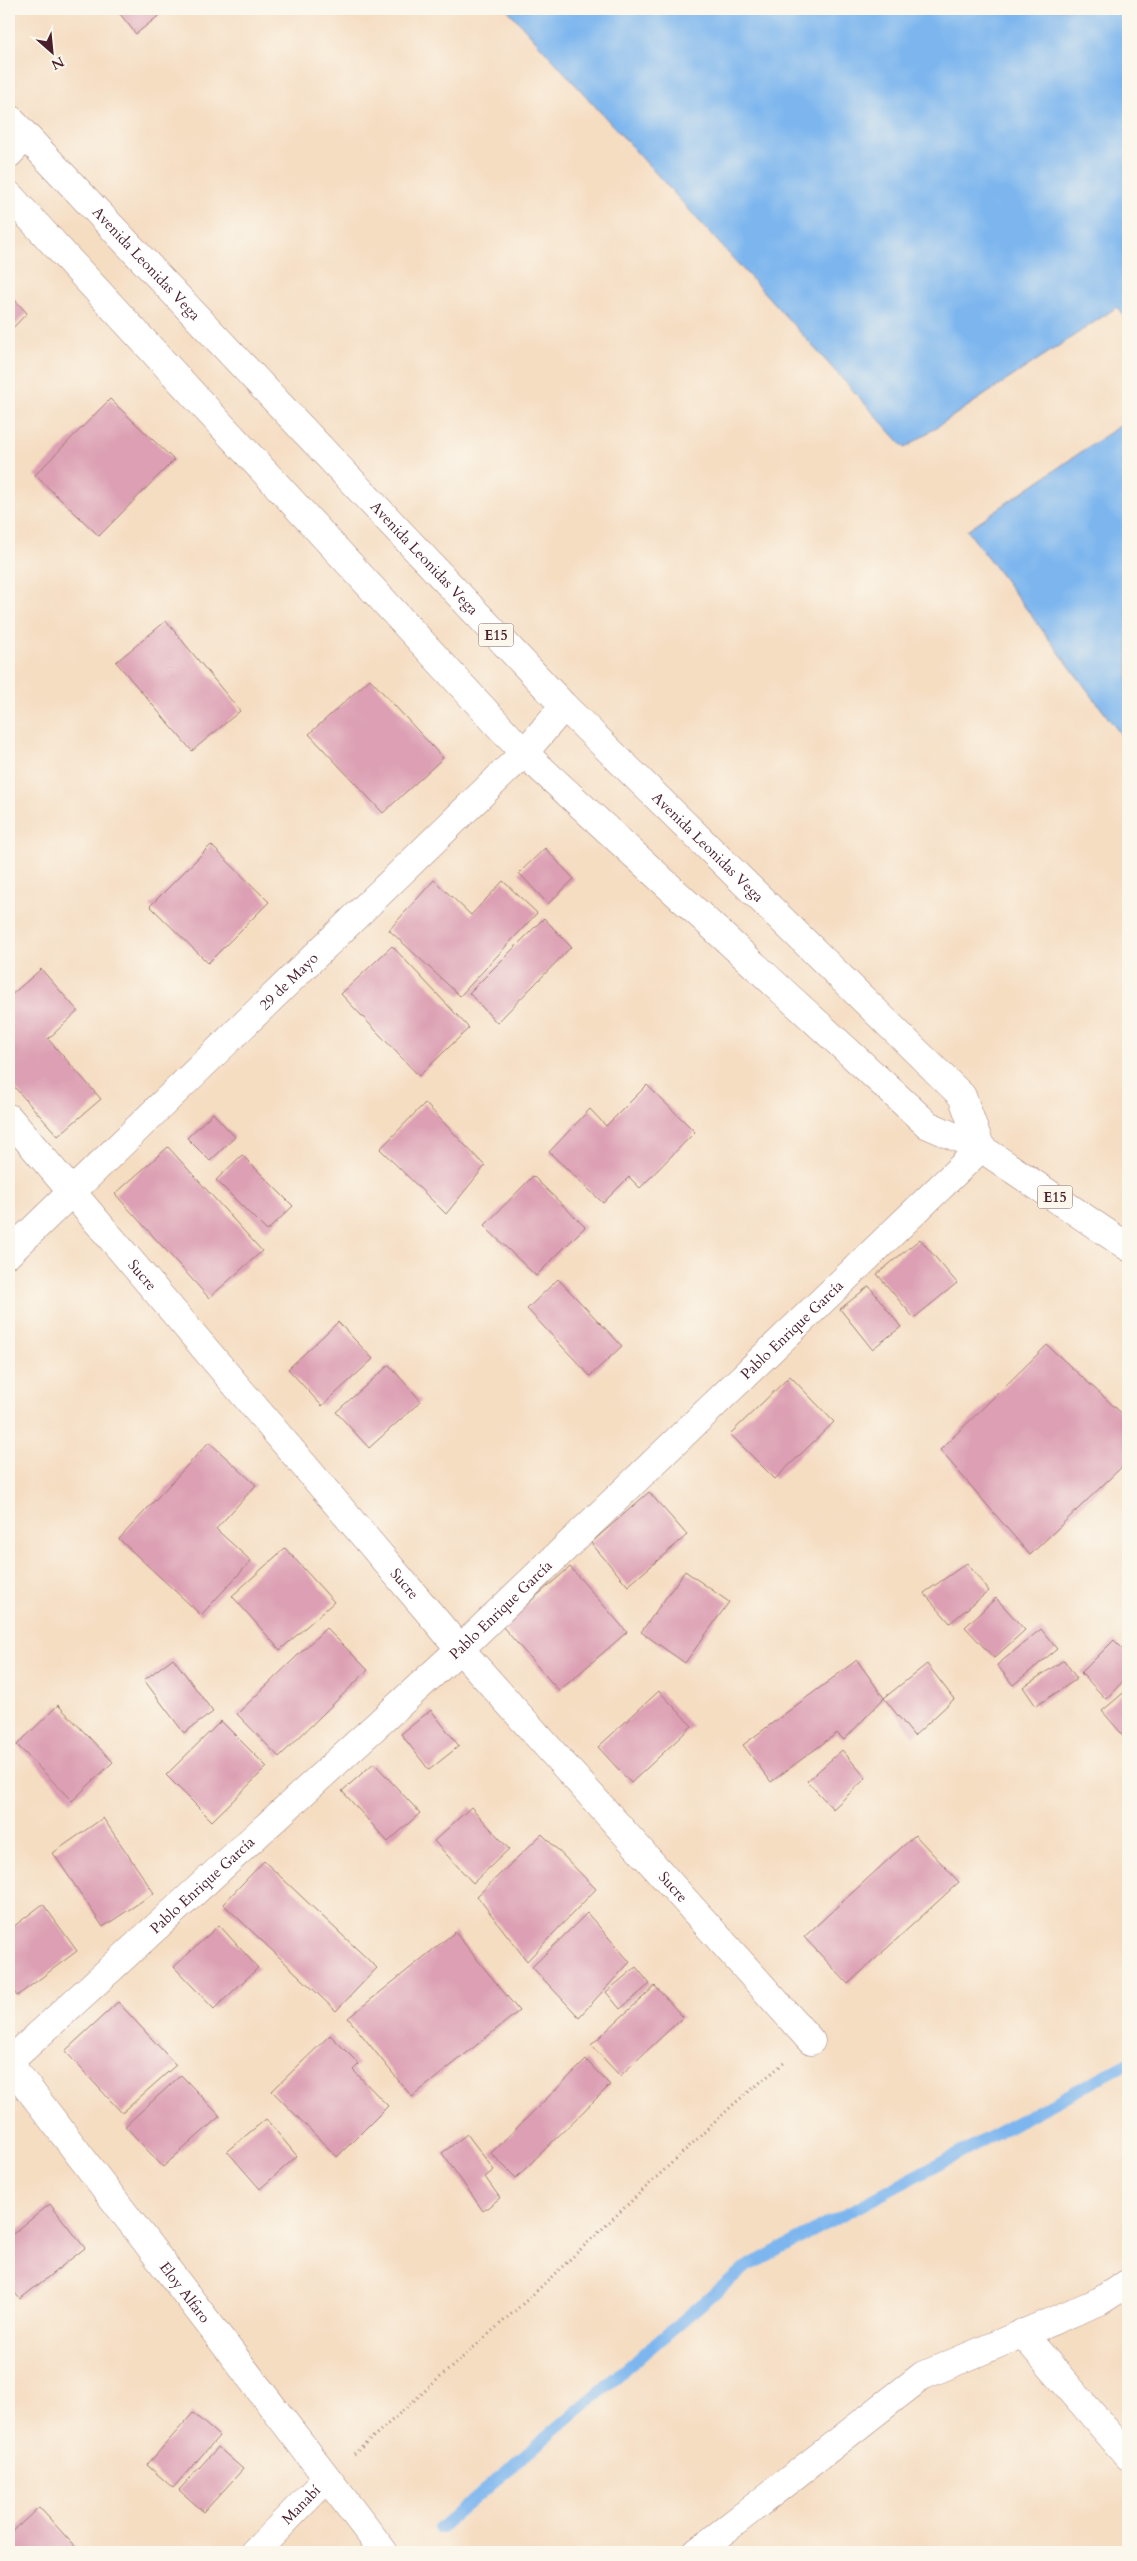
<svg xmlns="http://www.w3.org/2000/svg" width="1137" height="2561" viewBox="0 0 1137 2561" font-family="Cardo,serif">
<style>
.water{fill:#7db6ee;stroke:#646a8c}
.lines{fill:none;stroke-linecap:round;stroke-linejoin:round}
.stream{stroke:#7db6ee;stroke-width:12}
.building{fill:#dc9fb3}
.minor-casing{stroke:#a07e76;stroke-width:29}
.trunk-casing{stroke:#a07e76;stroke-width:29}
.path{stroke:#a07e76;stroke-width:3;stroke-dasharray:1 4;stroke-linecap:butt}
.minor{stroke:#fff;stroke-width:28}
.trunk{stroke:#fff;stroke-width:28}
.labels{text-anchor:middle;stroke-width:4;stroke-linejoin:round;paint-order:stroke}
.shield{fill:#fbf7ec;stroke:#7f6065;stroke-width:1}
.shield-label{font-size:14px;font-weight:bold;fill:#4a1f2b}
.street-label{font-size:15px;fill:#4a1f2b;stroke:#fbf7ec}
</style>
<rect width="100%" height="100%" fill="#fbf7ec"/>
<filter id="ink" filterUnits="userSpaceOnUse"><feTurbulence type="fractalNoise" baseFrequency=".02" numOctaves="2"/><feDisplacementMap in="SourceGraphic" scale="10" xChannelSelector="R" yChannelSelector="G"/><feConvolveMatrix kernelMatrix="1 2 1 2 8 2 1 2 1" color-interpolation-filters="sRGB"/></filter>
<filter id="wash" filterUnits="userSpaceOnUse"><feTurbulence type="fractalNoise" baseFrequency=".0096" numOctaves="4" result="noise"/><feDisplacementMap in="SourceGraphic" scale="20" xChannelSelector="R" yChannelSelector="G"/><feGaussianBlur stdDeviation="1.12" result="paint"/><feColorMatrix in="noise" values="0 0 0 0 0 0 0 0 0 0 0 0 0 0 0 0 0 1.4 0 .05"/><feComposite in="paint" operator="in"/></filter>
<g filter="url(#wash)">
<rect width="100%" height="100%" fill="#f5ddc2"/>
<path class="water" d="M507,9H1128V322L1117,307L905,448Z
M1128,420V744L967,530Z"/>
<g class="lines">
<path class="stream" d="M440,2528L744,2268L1128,2063"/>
</g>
<g id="blocks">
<path class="building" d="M116,9H167L136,34Z
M9,294L27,313L9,332Z
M110,399L174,460L99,536L35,475Z
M166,621L240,711L192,751L116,662Z
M370,679L443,758L383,813L309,734Z
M211,845L269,902L208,963L150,906Z
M545,848L574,879L548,904L519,873Z
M434,880L471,915L503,881L537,913L460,996L389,930Z
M544,918L571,947L497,1023L469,993Z
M392,946L469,1028L419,1076L341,994Z
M41,969L78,1011L48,1039L101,1099L58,1136L9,1081V997Z
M647,1085L695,1132L640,1188L629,1177L603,1203L549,1152L590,1109L606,1126Z
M425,1103L485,1166L446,1214L380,1149Z
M213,1113L235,1137L210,1161L187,1138Z
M168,1147L262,1251L209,1298L115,1194Z
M242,1155L293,1206L267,1231L216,1180Z
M533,1176L585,1227L536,1276L484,1226Z
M920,1239L957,1283L914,1318L877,1274Z
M558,1279L622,1346L590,1376L527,1309Z
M869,1286L901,1327L872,1349L840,1309Z
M338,1322L373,1359L322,1406L288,1369Z
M1047,1345L1128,1419V1461L1030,1555L940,1450Z
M389,1365L421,1401L369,1448L336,1412Z
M790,1376L834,1422L775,1479L730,1434Z
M209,1442L256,1485L216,1529L251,1561L201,1615L119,1539Z
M649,1492L687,1535L628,1586L591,1543Z
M285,1548L334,1602L280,1650L232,1596Z
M967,1563L989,1591L950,1623L924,1593Z
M570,1567L627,1632L559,1691L502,1626Z
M685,1571L729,1602L685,1663L641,1632Z
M996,1598L1025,1630L994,1658L965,1627Z
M326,1628L368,1670L279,1757L237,1714Z
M1041,1629L1057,1649L1013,1685L997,1665Z
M1114,1640L1128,1654V1676L1106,1699L1081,1673Z
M173,1658L213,1712L184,1733L144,1680Z
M857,1660L884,1698L844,1740L837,1733L771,1782L743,1745Z
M1064,1660L1077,1679L1036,1706L1023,1687Z
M927,1664L954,1699L914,1736L884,1698Z
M1128,1689V1741L1102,1711Z
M659,1691L692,1726L631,1783L598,1747Z
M58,1705L113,1762L72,1801L17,1745Z
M431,1710L459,1746L429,1770L401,1734Z
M221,1721L267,1767L212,1821L166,1775Z
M842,1750L866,1778L833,1809L807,1781Z
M374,1763L420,1813L388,1842L342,1791Z
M471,1807L509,1849L473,1883L434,1841Z
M103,1818L154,1893L103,1927L53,1853Z
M542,1834L596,1889L527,1961L477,1896Z
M915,1835L959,1882L848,1984L804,1937Z
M264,1861L377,1968L336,2011L223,1904Z
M43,1904L77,1951L17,1996L9,1985V1930Z
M587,1913L630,1962L579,2017L532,1967Z
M219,1925L258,1968L214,2009L174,1967Z
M455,1932L519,2011L412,2097L348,2018Z
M636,1967L650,1984L620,2009L606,1992Z
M655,1986L683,2017L620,2076L591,2045Z
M118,2002L176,2065L122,2113L65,2051Z
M330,2035L359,2064L353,2070L388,2106L337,2157L272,2091Z
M586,2060L610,2085L516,2178L491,2153Z
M181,2075L220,2116L163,2167L125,2126Z
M266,2119L297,2156L260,2189L227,2151Z
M467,2134L494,2170L485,2177L500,2198L483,2211L442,2153Z
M50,2204L85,2248L20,2299L9,2286V2237Z
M193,2413L219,2436L173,2488L147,2465Z
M218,2447L243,2469L204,2512L179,2490Z
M39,2507L80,2552H9V2535Z"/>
</g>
</g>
<g filter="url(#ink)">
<use href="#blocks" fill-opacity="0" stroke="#a07e76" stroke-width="1"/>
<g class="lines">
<defs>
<g id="minor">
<path d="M9,154L25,137"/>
<path id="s1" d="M9,1118L460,1649L811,2041"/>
<path id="s2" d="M9,1253L524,753L564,706"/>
<path id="s3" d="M9,2062L460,1649L981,1148"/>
<path id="s4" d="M9,2063L384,2552"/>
<path d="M1022,2333L1128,2456"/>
<path id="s5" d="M255,2552L327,2478"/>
<path d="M697,2552L922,2376L1100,2301L1128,2283"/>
</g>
<g id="trunk">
<path id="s6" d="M9,118L564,706L962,1096L981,1148"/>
<path d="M9,195L524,753L928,1125L981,1148L1128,1247"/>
</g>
</defs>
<use href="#minor" class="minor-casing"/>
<use href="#trunk" class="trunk-casing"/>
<path class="path" d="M354,2454L527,2300L735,2103L784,2063"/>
<use href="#minor" class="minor"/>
<use href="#trunk" class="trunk"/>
</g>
</g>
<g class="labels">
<g class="shield">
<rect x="478.5" y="623.5" width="35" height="23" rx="4"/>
<rect x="1037.5" y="1185.5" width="35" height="23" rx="4"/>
</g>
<g class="shield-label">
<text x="496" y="640">E15</text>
<text x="1055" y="1202">E15</text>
</g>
<g class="street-label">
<text dy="5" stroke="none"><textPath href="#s6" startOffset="200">Avenida Leonidas Vega</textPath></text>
<text dy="5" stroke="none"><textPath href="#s6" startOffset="605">Avenida Leonidas Vega</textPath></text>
<text dy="5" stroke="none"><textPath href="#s6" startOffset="1010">Avenida Leonidas Vega</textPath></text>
<text dy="5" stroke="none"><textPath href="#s2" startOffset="390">29 de Mayo</textPath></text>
<text dy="5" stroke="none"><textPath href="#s1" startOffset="206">Sucre</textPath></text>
<text dy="5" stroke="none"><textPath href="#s3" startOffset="1072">Pablo Enrique García</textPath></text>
<text dy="5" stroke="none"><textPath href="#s1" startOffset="611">Sucre</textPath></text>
<text dy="5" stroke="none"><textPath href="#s3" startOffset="668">Pablo Enrique García</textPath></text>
<text dy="5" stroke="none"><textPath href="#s3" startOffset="262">Pablo Enrique García</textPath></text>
<text dy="5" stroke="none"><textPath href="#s1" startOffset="1016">Sucre</textPath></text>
<text dy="5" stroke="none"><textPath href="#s4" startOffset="289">Eloy Alfaro</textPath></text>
<text dy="5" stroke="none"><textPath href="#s5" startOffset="66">Manabí</textPath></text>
</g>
</g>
<rect width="1137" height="2561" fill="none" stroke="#fbf7ec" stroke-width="30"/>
<g transform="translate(52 52) rotate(153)" stroke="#fbf7ec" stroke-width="4" paint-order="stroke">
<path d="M0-4L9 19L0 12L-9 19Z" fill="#4a1f2b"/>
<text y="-8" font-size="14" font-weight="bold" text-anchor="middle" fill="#4a1f2b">N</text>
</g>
</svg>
